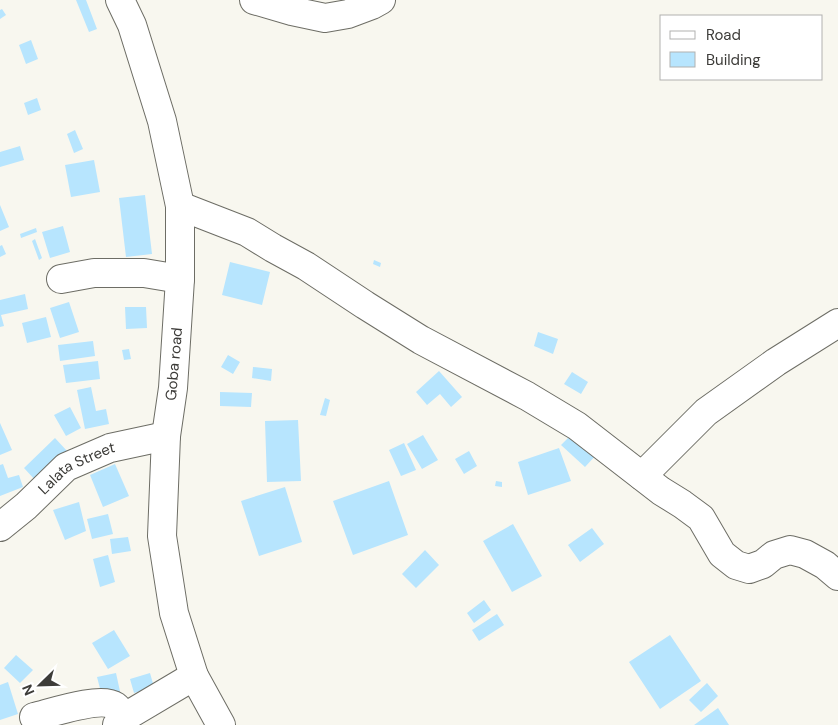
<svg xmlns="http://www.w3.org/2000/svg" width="838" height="725" viewBox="0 0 838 725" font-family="'DM Sans',sans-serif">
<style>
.building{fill:#b7e5fe}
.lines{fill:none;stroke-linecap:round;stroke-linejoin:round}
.minor-casing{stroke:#6d6d65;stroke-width:30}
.minor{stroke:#fff;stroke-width:28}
.labels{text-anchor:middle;stroke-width:5;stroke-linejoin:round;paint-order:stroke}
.street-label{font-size:15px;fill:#3d3c39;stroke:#fff}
</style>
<rect width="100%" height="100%" fill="#f8f7ef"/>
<path class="building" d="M76,0H86L97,29L89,32Z
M2,9L6,15L0,19V10Z
M31,40L38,59L26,64L19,45Z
M37,98L41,110L28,115L24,103Z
M75,130L83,149L74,153L67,134Z
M20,146L24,160L0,167V152Z
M94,160L100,192L71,197L65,165Z
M145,195L152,254L126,257L119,198Z
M0,205L9,227L0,231Z
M63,226L70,252L50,258L42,232Z
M36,228L37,232L21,238L20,234Z
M35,239L42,258L39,260L32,241Z
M2,245L6,254L0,257V246Z
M374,260L381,263L380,267L373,264Z
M230,262L270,272L262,305L222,295Z
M25,294L28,309L1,315L4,326L0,327V300Z
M69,302L79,332L60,338L50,308Z
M125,307H146L147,328L126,329Z
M46,317L51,337L27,343L22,323Z
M538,332L558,339L553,354L534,346Z
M93,341L95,356L60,361L58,345Z
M129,349L131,359L124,360L122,350Z
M228,355L240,362L233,374L221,367Z
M98,361L100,379L66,383L63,365Z
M253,367L272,369L271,381L252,378Z
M439,371L462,397L451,407L440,394L427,405L416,392Z
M572,372L588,382L581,394L564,384Z
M91,387L96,411L106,409L109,424L85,429L77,390Z
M220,392L252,393L251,407L220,406Z
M325,398L330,400L326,416L320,415Z
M70,407L81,428L66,436L54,415Z
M298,420L301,481L267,482L265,421Z
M0,423L12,450L0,455Z
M573,433L597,454L585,467L561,445Z
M423,435L438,460L422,469L407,444Z
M55,438L67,451L36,481L24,468Z
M404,443L416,470L401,476L389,450Z
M559,448L571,481L528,495L518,462Z
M469,451L477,466L464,474L455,459Z
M3,464L8,478L19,475L23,487L0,496V465Z
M115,464L129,496L103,507L90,475Z
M389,481L408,535L353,555L333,501Z
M496,481L502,482V487L495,486Z
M285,487L302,542L259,556L241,501Z
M79,502L86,531L65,540L53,510Z
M108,514L113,534L92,539L87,519Z
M513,524L542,576L512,592L483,541Z
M592,528L604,544L580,562L568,545Z
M128,537L131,551L112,554L110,539Z
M425,550L439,565L416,588L402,574Z
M108,555L115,582L100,587L93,559Z
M484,600L491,610L474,623L467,613Z
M497,614L504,625L479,641L472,630Z
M114,630L130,656L108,669L92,643Z
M670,635L701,681L660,709L629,662Z
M16,655L33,670L20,683L4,668Z
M116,673L121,696L103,700L97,677Z
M150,673L154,687L134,693L130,679Z
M8,682L18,714L0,720V685Z
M707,683L718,696L701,712L689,700Z
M718,708L729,725H694Z"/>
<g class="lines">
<defs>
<g id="minor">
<path d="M120,0L132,25L162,121L180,206V279L173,388L166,436L162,536L174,613L194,676L221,725"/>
<path d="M254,0L292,11L325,18L348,14L372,5L381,0"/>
<path d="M180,206L247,232L273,248L306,266L365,305L421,340L527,396L577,426L661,491L682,504L701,518L722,554L736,565L749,569L763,564L774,555L790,550L805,554L825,565L838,576"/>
<path d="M61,279L94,273H144L180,279"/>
<path d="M642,476L706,412L776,362L838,323"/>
<path id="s1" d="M0,527L26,506L66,467L110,448L166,436"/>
<path d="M34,717C51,713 101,696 115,706C119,709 122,714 125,718"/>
<path d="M117,725L130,714L194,676"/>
</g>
</defs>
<use href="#minor" class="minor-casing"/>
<use href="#minor" class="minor"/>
</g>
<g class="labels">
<g class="street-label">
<text transform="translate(174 364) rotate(-85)" y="5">Goba road</text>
<text dy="5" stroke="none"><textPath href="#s1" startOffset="98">Lalata Street</textPath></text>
</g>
</g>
<rect x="660" y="15" width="162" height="65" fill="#ffffff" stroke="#b1b1b0"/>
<rect x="670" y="31" width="25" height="8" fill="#ffffff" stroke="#b1b1b0"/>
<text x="706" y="40" font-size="15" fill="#3d3c39">Road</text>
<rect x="670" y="52" width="25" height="15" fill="#b7e5fe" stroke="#b1b1b0"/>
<text x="706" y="65" font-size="15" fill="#3d3c39">Building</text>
<g transform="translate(40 685) rotate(247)" stroke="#ffffff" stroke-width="4" paint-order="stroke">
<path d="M0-4L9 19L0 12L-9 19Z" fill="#3d3c39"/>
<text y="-8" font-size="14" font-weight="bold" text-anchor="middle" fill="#3d3c39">N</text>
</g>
</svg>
